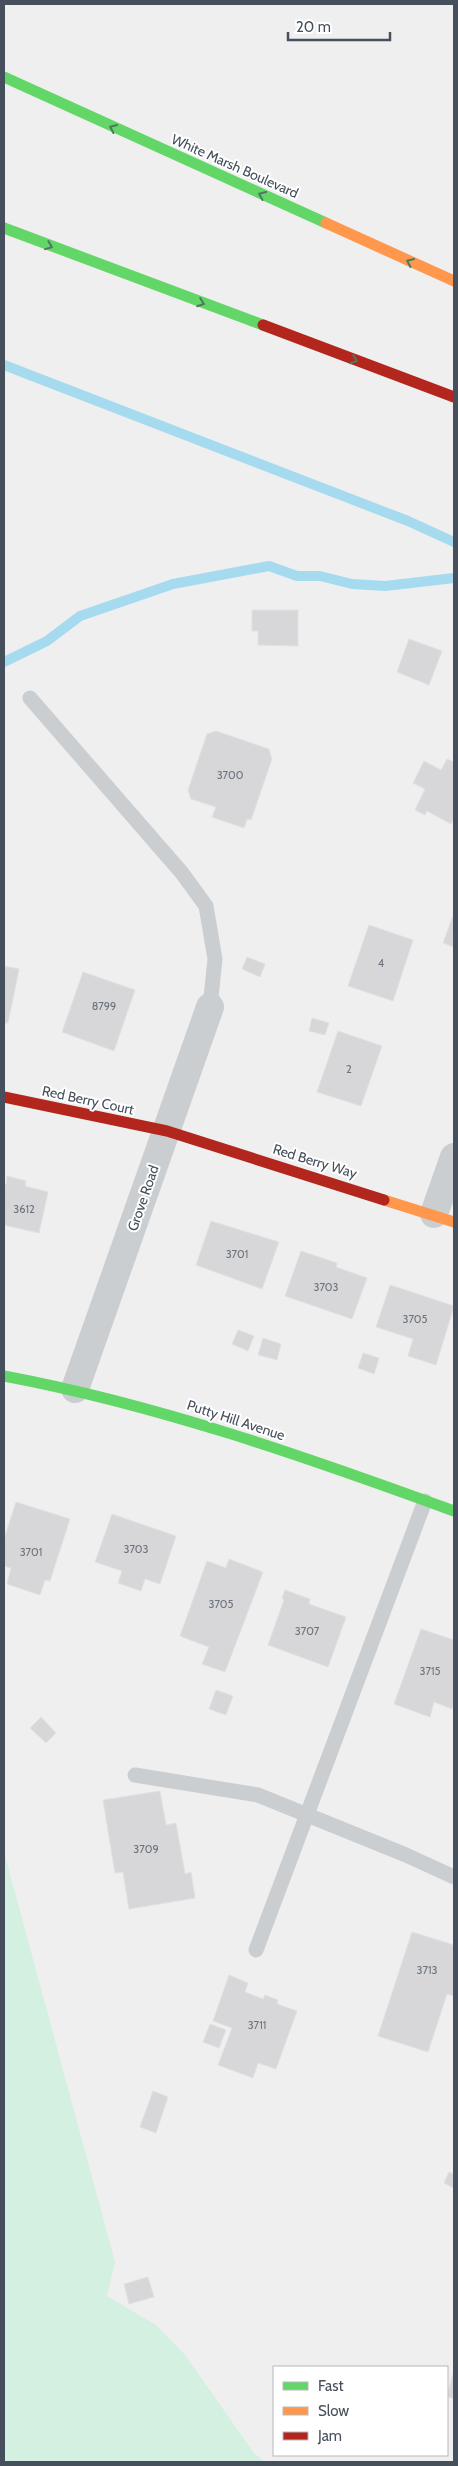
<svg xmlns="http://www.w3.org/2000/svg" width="458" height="2466" viewBox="0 0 458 2466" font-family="Cabin,sans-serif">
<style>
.green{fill:#d3f0e0}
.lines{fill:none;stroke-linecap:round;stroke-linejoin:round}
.stream{stroke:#a6dbef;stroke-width:10}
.building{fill:#d7d7d9;stroke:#e1e1e2}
.lane{stroke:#cbced0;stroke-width:15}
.street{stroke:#cbced0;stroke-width:28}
.fast{stroke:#63d668;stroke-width:11}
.slow{stroke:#ff974d;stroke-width:11}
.jam{stroke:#b3261e;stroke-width:11}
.oneway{stroke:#4f7860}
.labels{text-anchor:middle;stroke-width:4;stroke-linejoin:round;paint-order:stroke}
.number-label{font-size:11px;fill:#6c737d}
.street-label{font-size:14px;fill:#46505d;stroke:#fff}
</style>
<rect width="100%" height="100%" fill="#f0efef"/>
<path class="green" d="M4,1852L115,2262L107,2296L156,2325L185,2355L254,2453L265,2462H4Z"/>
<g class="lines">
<path class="stream" d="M4,365L408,521L454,542
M4,662L47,641L80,616L173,584L269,566L297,576H320L352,584L385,586L454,578"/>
</g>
<path class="building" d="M252,610H298V646L258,645V631H252Z
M409,639L442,651L429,685L397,672Z
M216,731L269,749L272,759L251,820L247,819L244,828L212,817L216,807L191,799L188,790L207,734Z
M447,759L454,762V818L451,824L427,811L425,815L415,810L425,789L413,783L424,761L441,770Z
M454,913V947L443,943Z
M369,925L413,940L393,1001L348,986Z
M247,957L265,964L260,977L242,969Z
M4,966L19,969L8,1023H4Z
M83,972L135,990L114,1051L62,1032Z
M312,1018L329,1023L325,1035L309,1031Z
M338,1031L382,1046L361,1106L317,1092Z
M7,1176L26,1181L25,1186L48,1192L39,1233L4,1225V1183L6,1184Z
M211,1221L279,1242L262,1289L196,1265Z
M301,1251L337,1263L336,1267L367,1278L352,1319L285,1296Z
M390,1285L454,1306L436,1365L408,1356L413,1339L376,1327Z
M238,1330L254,1336L248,1351L232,1344Z
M263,1338L281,1344L277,1360L258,1355Z
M363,1353L379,1358L374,1374L358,1368Z
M16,1502L70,1519L50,1581L45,1580L40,1595L7,1584L11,1568L4,1566V1539Z
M112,1514L176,1536L160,1584L145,1579L141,1591L118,1583L122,1571L95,1562Z
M229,1559L263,1572L225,1672L202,1664L209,1647L180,1636L207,1561L226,1568Z
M285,1590L310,1599L309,1604L346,1617L328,1667L268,1645L284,1600L282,1598Z
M421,1629L454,1640V1703L452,1709L434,1702L430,1717L394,1704Z
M216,1690L233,1696L226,1715L209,1709Z
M41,1717L56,1733L46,1743L30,1728Z
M160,1791L166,1825L176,1823L185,1874L191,1872L195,1898L129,1909L123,1872L115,1873L103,1800Z
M412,1932L454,1945V1996L447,1994L428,2052L378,2036Z
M229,1975L248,1983L245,1992L263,1999L265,1995L278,2000L277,2004L297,2011L276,2069L258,2063L253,2078L218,2065L232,2028L213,2021Z
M210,2024L226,2030L219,2048L203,2042Z
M153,2091L168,2097L156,2133L140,2127Z
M449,2172L454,2174V2188L444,2183Z
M148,2277L154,2297L129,2304L124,2284Z
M454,2370V2399L447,2396Z"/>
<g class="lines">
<path class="lane" d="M30,698L182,873L206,906L215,959L210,1007
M135,1775L258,1795L406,1855L454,1877
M256,1950L425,1501"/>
<path class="street" d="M434,1214L454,1157
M75,1389L210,1007"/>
<path class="fast" d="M4,77L326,223
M4,228L263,325
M4,1376C159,1405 306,1457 454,1511"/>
<path class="slow" d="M326,223L454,281
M384,1200L454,1222"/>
<path class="jam" d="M263,325L454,397
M4,1097L167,1131L384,1200"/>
</g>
<defs><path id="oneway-chevron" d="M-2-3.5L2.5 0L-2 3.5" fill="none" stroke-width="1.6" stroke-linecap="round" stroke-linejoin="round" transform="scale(1.25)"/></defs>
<g class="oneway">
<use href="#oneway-chevron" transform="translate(113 128) rotate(-155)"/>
<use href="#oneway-chevron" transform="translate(262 195) rotate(-156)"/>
<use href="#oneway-chevron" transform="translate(49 246) rotate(22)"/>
<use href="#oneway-chevron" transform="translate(410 262) rotate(-156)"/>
<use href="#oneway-chevron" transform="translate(201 303) rotate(20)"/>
<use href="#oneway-chevron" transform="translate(354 360) rotate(20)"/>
</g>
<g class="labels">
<g class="number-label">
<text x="230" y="779">3700</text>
<text x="381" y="967">4</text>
<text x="104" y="1010">8799</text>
<text x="349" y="1073">2</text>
<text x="24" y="1213">3612</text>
<text x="237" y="1258">3701</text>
<text x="326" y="1291">3703</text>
<text x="415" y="1323">3705</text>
<text x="136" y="1553">3703</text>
<text x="31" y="1556">3701</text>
<text x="221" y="1608">3705</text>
<text x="307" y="1635">3707</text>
<text x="430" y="1675">3715</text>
<text x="146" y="1853">3709</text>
<text x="427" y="1974">3713</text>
<text x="257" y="2029">3711</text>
</g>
<g class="street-label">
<text transform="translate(235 166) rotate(24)" y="5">White Marsh Boulevard</text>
<text transform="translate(88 1100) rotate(12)" y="5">Red Berry Court</text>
<text transform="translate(315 1161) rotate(17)" y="5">Red Berry Way</text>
<text transform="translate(143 1198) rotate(-71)" y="5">Grove Road</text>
<text transform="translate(236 1420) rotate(18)" y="5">Putty Hill Avenue</text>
</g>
</g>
<rect width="458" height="2466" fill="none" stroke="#46505d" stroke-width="10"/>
<rect x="273" y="2366" width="175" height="90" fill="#ffffff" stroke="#b5b9be"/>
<rect x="283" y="2382" width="25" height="8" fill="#63d668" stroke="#b5b9be"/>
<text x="318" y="2391" font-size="15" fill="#46505d">Fast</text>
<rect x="283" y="2407" width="25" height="8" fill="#ff974d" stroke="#b5b9be"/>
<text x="318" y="2416" font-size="15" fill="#46505d">Slow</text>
<rect x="283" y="2432" width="25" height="8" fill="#b3261e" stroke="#b5b9be"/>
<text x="318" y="2441" font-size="15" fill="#46505d">Jam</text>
<path d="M288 32v8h102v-8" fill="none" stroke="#46505d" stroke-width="2.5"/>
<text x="296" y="32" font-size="15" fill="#46505d" stroke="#ffffff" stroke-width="4" paint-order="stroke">20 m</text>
</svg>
